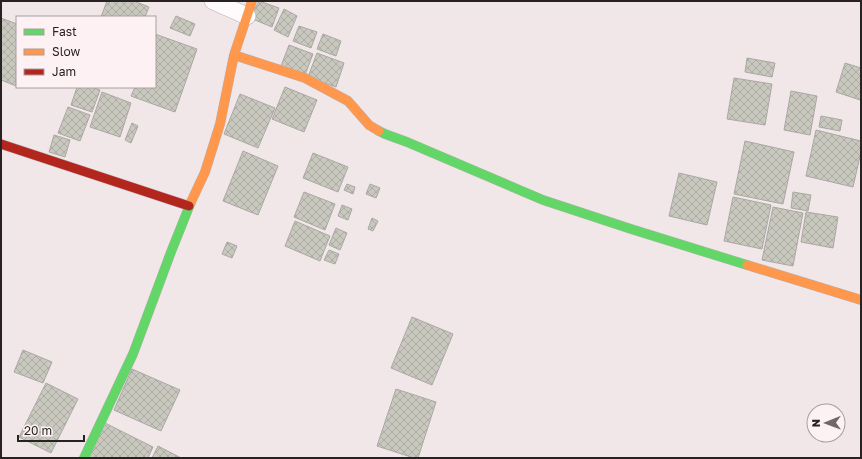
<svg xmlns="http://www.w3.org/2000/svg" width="862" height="459" viewBox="0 0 862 459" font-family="'Golos Text',sans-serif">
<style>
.building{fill:url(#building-cross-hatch);stroke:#aaa7a5}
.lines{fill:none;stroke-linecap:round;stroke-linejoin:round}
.street-casing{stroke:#b9b1b2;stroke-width:18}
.fast-casing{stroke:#b9b1b2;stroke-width:10}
.slow-casing{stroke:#b9b1b2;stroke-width:10}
.jam-casing{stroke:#b9b1b2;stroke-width:10}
.street{stroke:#fdfbfc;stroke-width:17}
.fast{stroke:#63d668;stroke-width:9}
.slow{stroke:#ff974d;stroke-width:9}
.jam{stroke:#b3261e;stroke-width:9}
</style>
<defs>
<pattern id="building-cross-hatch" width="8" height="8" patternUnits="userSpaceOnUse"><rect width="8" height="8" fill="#c8c8be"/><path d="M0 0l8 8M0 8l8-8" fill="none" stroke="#acaca3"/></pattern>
</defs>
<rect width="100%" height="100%" fill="#f2e7e8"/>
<path class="building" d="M107,1H134L149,7L145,17H101Z
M259,1L279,8L272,27L250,18Z
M284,9L297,16L288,37L274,30Z
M176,16L195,24L190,36L170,28Z
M1,18L17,24L16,86L1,80Z
M299,26L317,32L311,48L293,41Z
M155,34L197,49L175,112L131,96L135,87H155Z
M323,34L341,41L336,56L317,49Z
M289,45L313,54L305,75L281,66Z
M317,53L344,63L336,87L308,77Z
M747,58L775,63L772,77L745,72Z
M845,63L861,68V96L860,100L836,92Z
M734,78L772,84L765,125L727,119Z
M77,87H91L100,90L92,112L71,105Z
M285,87L317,100L304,132L272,119Z
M791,91L817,96L810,135L784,130Z
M102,92L131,103L120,137L90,127Z
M240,94L275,108L258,148L224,134Z
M68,107L90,115L80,141L58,133Z
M821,116L842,120L840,131L819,127Z
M132,123L138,126L131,143L125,140Z
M816,130L861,141V152L853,187L806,176Z
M54,135L70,140L65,157L49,152Z
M745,141L794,152L783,204L734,194Z
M243,151L278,166L258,215L223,201Z
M313,153L348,167L338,192L303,178Z
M679,173L717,182L707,225L669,216Z
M347,184L355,187L353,194L344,190Z
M370,184L380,188L376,198L366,194Z
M304,192L335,204L325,230L294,217Z
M793,192L811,195L808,211L791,208Z
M733,197L771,205L762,249L724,241Z
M342,205L352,209L348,220L338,216Z
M773,207L803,213L793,266L762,260Z
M806,212L838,217L833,248L801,242Z
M372,218L378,221L373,231L368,229Z
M295,221L330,236L320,261L285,246Z
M336,228L347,233L340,250L329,245Z
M227,242L237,246L232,258L222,254Z
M329,250L339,254L335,264L324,260Z
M412,317L453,334L432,385L391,368Z
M23,350L52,362L43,383L14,372Z
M132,369L180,390L161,431L114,410Z
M46,383L78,399L51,453L19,437Z
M396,389L436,402L418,458H414L377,446Z
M105,423L153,447L148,458H88Z
M158,446L181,458H152Z"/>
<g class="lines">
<defs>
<path id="street" d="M213,1L247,16"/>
<path id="fast" d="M379,131L385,134L407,142L543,200L631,229L747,265
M84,458L133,354L171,252L191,202"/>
<path id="slow" d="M234,55L305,78L348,101L369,125L379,131
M191,202L205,172L220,124L234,55L252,1
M747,265L861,300"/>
<path id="jam" d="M1,144L189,206"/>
</defs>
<use href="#street" class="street-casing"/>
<use href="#fast" class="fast-casing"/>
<use href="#slow" class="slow-casing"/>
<use href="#jam" class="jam-casing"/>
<use href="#street" class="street"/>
<use href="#fast" class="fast"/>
<use href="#slow" class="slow"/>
<use href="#jam" class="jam"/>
</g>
<rect width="862" height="459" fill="none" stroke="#292223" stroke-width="4"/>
<rect x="16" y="16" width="140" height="72" fill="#fdf1f3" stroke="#a89ea0"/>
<rect x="24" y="29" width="20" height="6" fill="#63d668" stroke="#a89ea0"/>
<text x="52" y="36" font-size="12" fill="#292223">Fast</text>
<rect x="24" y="49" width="20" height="6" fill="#ff974d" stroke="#a89ea0"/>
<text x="52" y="56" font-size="12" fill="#292223">Slow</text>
<rect x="24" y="69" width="20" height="6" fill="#b3261e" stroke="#a89ea0"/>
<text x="52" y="76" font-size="12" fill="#292223">Jam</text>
<g transform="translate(826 423) rotate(269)"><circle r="19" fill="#fdf1f3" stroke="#a89ea0"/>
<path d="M0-3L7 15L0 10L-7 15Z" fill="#6f6768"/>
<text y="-6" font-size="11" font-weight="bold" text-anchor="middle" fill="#292223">N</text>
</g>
<path d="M18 435v6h66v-6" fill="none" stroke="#292223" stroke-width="2"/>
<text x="24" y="435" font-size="12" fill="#292223" stroke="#fdf1f3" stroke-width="3" paint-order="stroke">20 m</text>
</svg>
